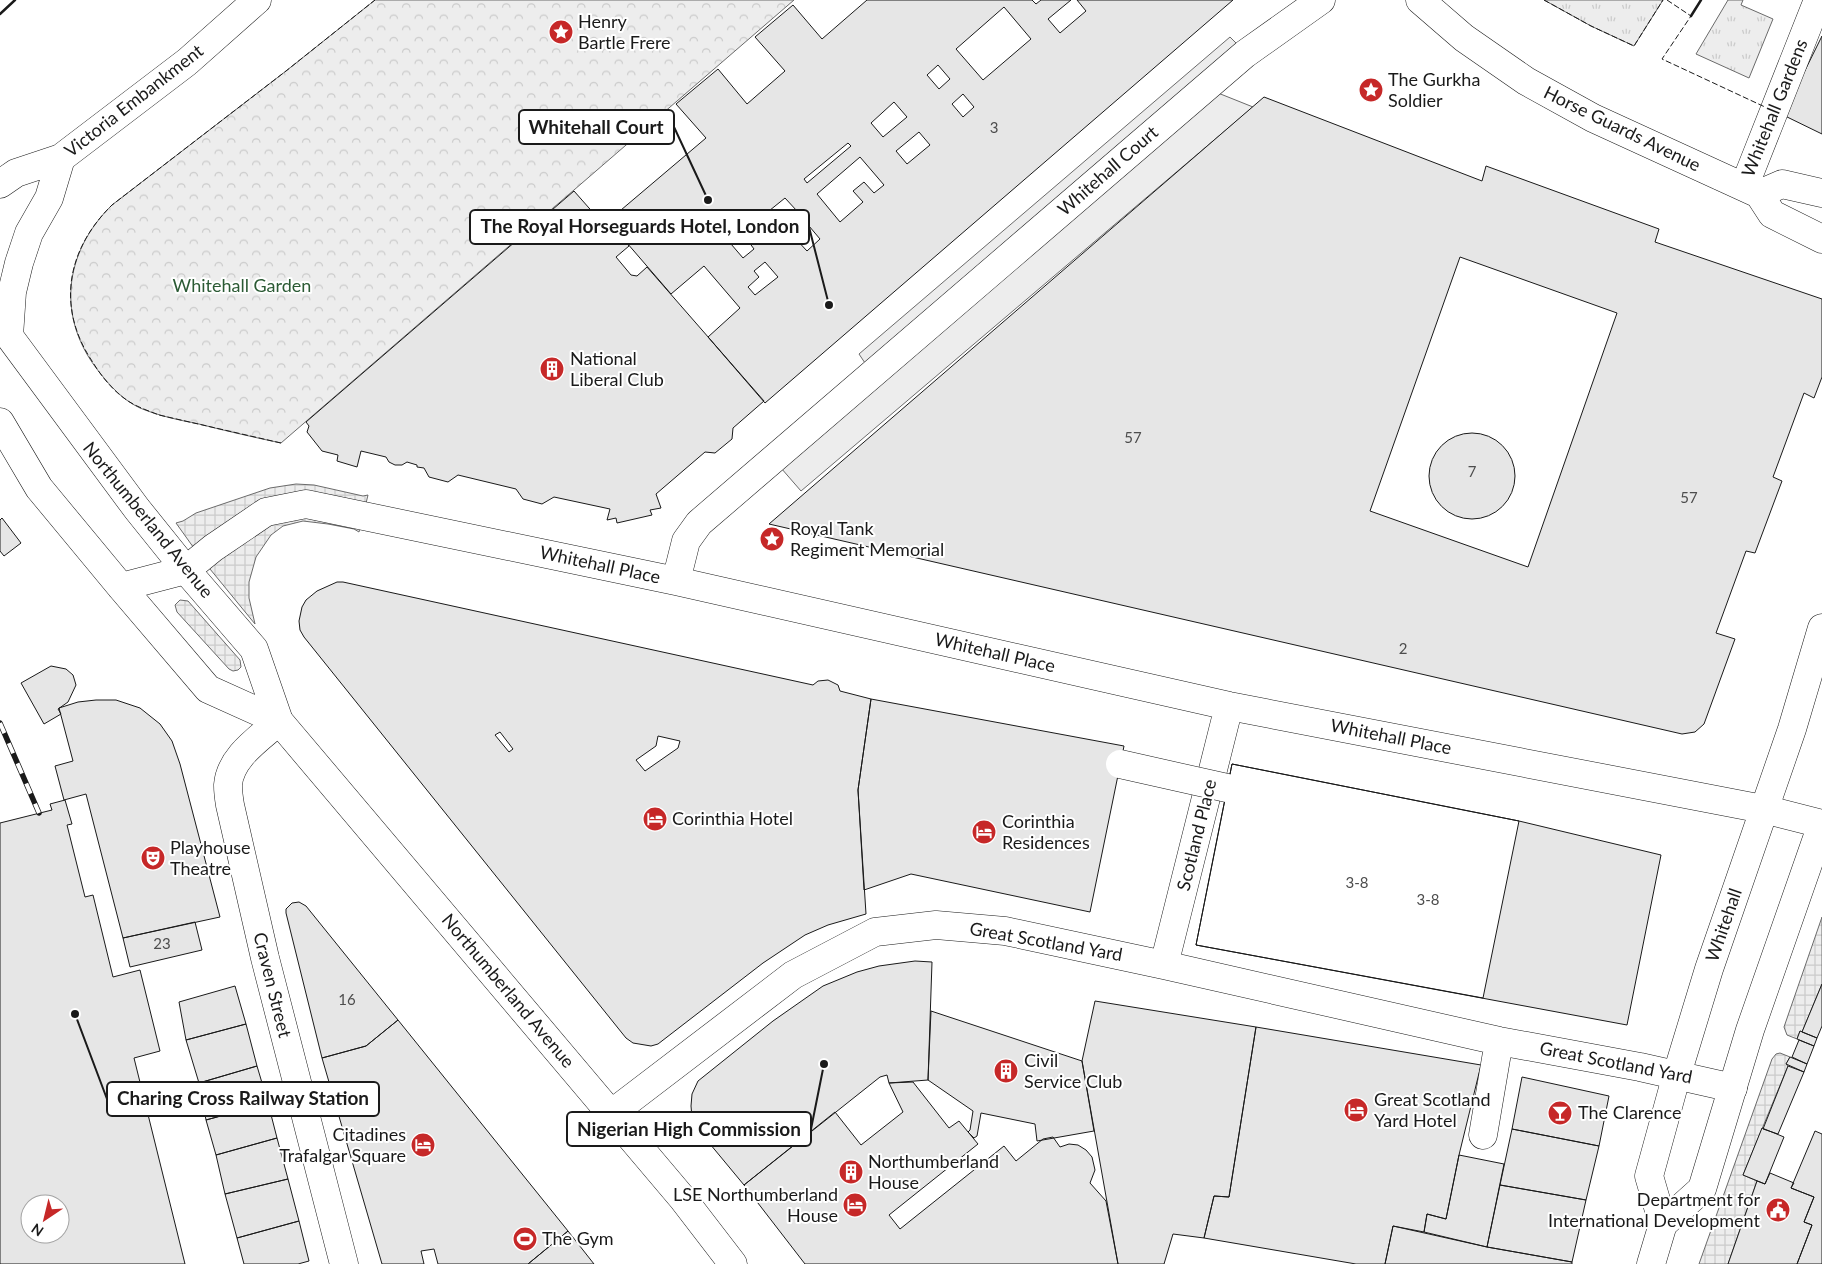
<svg xmlns="http://www.w3.org/2000/svg" width="1822" height="1264" viewBox="0 0 1822 1264" font-family="Lato,sans-serif">
<style>
.grass{fill:url(#grass-tufts);stroke:#6a6a6a}
.park{fill:url(#park-crowns);stroke:#6a6a6a}
.built{fill:#ededed;stroke:#6a6a6a}
.plaza{fill:url(#plaza-grid);stroke:#6a6a6a}
.building{fill:#e6e6e6;stroke:#1a1a1a;fill-rule:evenodd}
.lines{fill:none;stroke-linecap:round;stroke-linejoin:round}
.minor-casing{stroke:#1a1a1a;stroke-width:29}
.primary-casing{stroke:#1a1a1a;stroke-width:29}
.minor{stroke:#fff;stroke-width:28}
.primary{stroke:#fff;stroke-width:28}
.rail-casing{stroke:#1a1a1a;stroke-width:5.5}
.rail{stroke:#fff;stroke-width:4;stroke-dasharray:11;stroke-linecap:butt}
.pedestrian-bridge-casing{stroke:#1a1a1a;stroke-width:29;stroke-linecap:butt}
.pedestrian-bridge{stroke:#fff;stroke-width:28}
.fence{stroke:#1a1a1a;stroke-width:1;stroke-dasharray:6 2.5;stroke-linecap:butt}
.wall{stroke:#1a1a1a;stroke-width:2.5}
.labels{text-anchor:middle;stroke-width:4;stroke-linejoin:round;paint-order:stroke}
.number-label{font-size:15px;fill:#4d4d4d}
.poi-label{font-size:18px;fill:#1a1a1a;stroke:#fff;text-anchor:start}
.street-label{font-size:18px;fill:#1a1a1a;stroke:#fff}
.park-label{font-size:18px;fill:#2b5a34;stroke:#fff}
.leader{fill:none;stroke:#1a1a1a;stroke-width:2}
.callout-dot{fill:#1a1a1a;stroke:#fff;stroke-width:2}
.callout{fill:#fff;stroke:#1a1a1a;stroke-width:2}
.callout-label{font-size:19px;text-anchor:middle;font-weight:bold;fill:#1a1a1a}
</style>
<defs>
<pattern id="grass-tufts" width="24" height="20" patternUnits="userSpaceOnUse" patternTransform="scale(1.25)"><rect width="24" height="20" fill="#ededed"/><path d="M3 7l-1-3M5 7V3M7 7l1-3M15 17l-1-3M17 17v-4M19 17l1-3" fill="none" stroke="#cbcbcb"/></pattern>
<pattern id="park-crowns" width="20" height="18" patternUnits="userSpaceOnUse" patternTransform="scale(1.25)"><rect width="20" height="18" fill="#ededed"/><path d="M2 6a3 3 0 1 1 6 0M12 15a3 3 0 1 1 6 0" fill="none" stroke="#cbcbcb"/></pattern>
<pattern id="plaza-grid" width="8" height="8" patternUnits="userSpaceOnUse" patternTransform="scale(1.25)"><rect width="8" height="8" fill="#ededed"/><path d="M0 4h8M4 0v8" fill="none" stroke="#cbcbcb"/></pattern>
</defs>
<rect width="100%" height="100%" fill="#fff"/>
<path class="grass" d="M1544,0H1663L1634,46L1591,26Z
M1728,0H1743L1741,5L1773,19L1749,78L1696,54Z"/>
<path class="park" d="M375,0H794L281,443C253,437 226,431 199,424C179,420 159,416 140,408C123,400 111,387 100,373C56,319 63,253 112,205L286,71Z"/>
<path class="built" d="M1230,37L1238,45L865,363L859,354Z
M1218,93L1253,107L801,491L781,468Z"/>
<path class="plaza" d="M296,484L314,485L363,496L368,495L359,532L354,529L328,524L303,521L283,526L271,535L256,557L249,582V598L255,624L201,558L176,523L183,521L196,513L270,488Z
M180,600L188,601L240,660L241,667L238,670L233,671L229,669L177,612L175,605Z
M1822,917V984L1802,1032L1800,1031L1797,1039L1787,1035L1784,1027Z
M1780,1053L1790,1057L1786,1064L1788,1066L1743,1175L1757,1181L1728,1264H1699L1772,1059L1776,1054Z"/>
<path class="building" d="M867,0H1032L1036,4L1041,0H1071L1048,19L1060,33L1086,11L1077,0H1233L765,403L708,337L740,308L704,266L671,294L608,221L706,138L676,104L718,69L747,104L785,71L755,37L793,5L822,39ZM1004,7L1031,39L983,80L956,49ZM938,65L950,79L939,89L927,75ZM963,94L974,107L963,117L952,104ZM894,102L907,117L883,137L871,123ZM919,132L930,145L907,164L896,151ZM848,143L851,146L807,183L804,179ZM860,157L884,185L874,193L864,182L853,191L863,202L840,222L817,194ZM785,198L797,211L771,233L759,219ZM809,226L820,239L807,251L795,238ZM743,234L754,249L743,258L731,244ZM765,262L778,277L755,295L748,287L759,277L754,271Z
M1822,36V134L1783,115Z
M1264,97L1482,181L1486,166L1659,229L1655,242L1822,299V377L1814,398L1804,393L1773,477L1782,481L1755,553L1746,551L1716,633L1735,639L1704,724L1695,732L1682,734L769,524ZM1460,257L1617,313L1528,567L1370,511Z
M574,191L604,225L608,221L629,246L616,257L631,275L637,276L647,267L764,401L733,428L732,439L715,453L705,452L656,494L661,508L650,510L652,515L617,523L616,518L607,520L610,509L554,497L542,504L523,499L516,489L458,475L448,482L429,477L424,468L417,467V465L407,462L402,465H395L389,462L386,457L361,451L357,467L337,461L338,455L322,451L307,432L309,426L306,422Z
M1429 476a43 43 0 1 1 86 0a43 43 0 1 1-86 0Z
M2,518L21,543L4,556L0,551V520Z
M337,582H343L813,685L818,681L828,680L838,685L840,691L871,699L858,790L866,914L828,925L805,935L763,963L658,1044L651,1046L633,1043L626,1038L304,637L300,630L299,621L302,607L306,600L317,591ZM500,732L513,749L509,752L495,735ZM658,736L680,741L678,748L645,771L636,760L656,746Z
M51,666L66,669L73,675L76,685L68,702L58,709L61,714L44,724L21,683Z
M871,699L1124,746L1090,912L911,874L864,890L858,790Z
M96,700H116L140,708L160,724L172,741L180,764L220,917L123,938L86,794L64,800L55,766L73,761L59,708L78,702Z
M1232,764L1519,821L1661,855L1627,1025L1196,945Z
M1232,764L1519,821L1483,998L1196,945Z
M65,800L72,824L67,825L85,897L93,895L113,977L140,970L160,1051L134,1058L185,1264H0V823L52,810L50,804ZM30,1204H60V1234H30Z
M299,902L306,906L398,1020L366,1046L322,1058L286,913V909L292,903Z
M195,922L202,950L130,967L123,938Z
M915,961L932,962L928,1080L889,1083L887,1075L880,1077L744,1185L710,1144L692,1118L691,1106L692,1094L698,1081L773,1021L823,986L857,972L879,966Z
M1822,984V1026L1817,1038L1802,1032Z
M235,986L246,1024L186,1040L179,1002Z
M1095,1001L1256,1027L1229,1197L1214,1196L1204,1238L1173,1234L1164,1264H1118L1082,1061Z
M931,1011L1082,1061L1094,1131L1037,1141L1035,1124L981,1113L977,1136L974,1138L968,1132L970,1130L973,1111L928,1080Z
M398,1020L568,1231L528,1264H438L434,1249L421,1251L424,1264H382L322,1058L366,1046Z
M246,1024L257,1066L199,1083L186,1040Z
M1256,1027L1481,1065L1459,1155L1446,1219L1427,1214L1424,1232L1393,1226L1385,1264H1356L1204,1238L1214,1196L1229,1197Z
M1800,1031L1817,1038L1814,1046L1797,1039Z
M1799,1040L1814,1046L1807,1064L1792,1057Z
M1790,1057L1807,1064L1804,1072L1786,1064Z
M257,1066L268,1103L206,1120L199,1083Z
M1788,1066L1804,1072L1778,1134L1763,1129Z
M1522,1077L1609,1096L1599,1146L1512,1129Z
M913,1082L949,1128L959,1121L978,1144L889,1215L900,1229L1004,1146L1016,1161L1043,1139L1053,1137L1060,1147L1069,1144L1078,1145L1086,1150L1092,1157L1095,1170L1090,1183L1106,1201L1118,1264H805L744,1185L835,1112L861,1145L903,1112L889,1083Z
M268,1103L277,1138L216,1155L206,1120Z
M1762,1128L1784,1137L1765,1184L1743,1175Z
M1512,1129L1599,1146L1586,1200L1500,1185Z
M1815,1131L1822,1134V1264H1797L1812,1225L1804,1222L1814,1197L1791,1188Z
M277,1138L288,1179L225,1194L216,1155Z
M1459,1155L1504,1164L1487,1247L1424,1232L1427,1214L1446,1219Z
M1770,1173L1794,1183L1791,1188L1814,1197L1804,1222L1812,1225L1797,1264H1728L1757,1181L1765,1184Z
M288,1179L299,1221L237,1238L225,1194Z
M1500,1185L1586,1200L1572,1262L1487,1247Z
M299,1221L309,1261L298,1264H244L237,1238Z
M1393,1226L1487,1247L1572,1262V1264H1385Z
M568,1231L594,1264H528Z"/>
<g class="lines">
<defs>
<path id="minor" d="M1420,0L1464,38L1526,81L1593,118L1759,194L1772,214L1822,239
M1744,187L1818,0
M1759,194L1782,184L1822,193
M186,570L213,548L266,512L306,504L676,581L1229,706L1763,809L1822,824
M676,581L686,541L699,523L1245,54L1321,0
M279,721C260,738 230,757 228,785C228,791 229,799 230,805L265,958L344,1264
M1164,965L1229,706
M611,1114L793,975L875,932L936,925L1005,931L1164,965L1499,1041L1640,1067L1733,1088
M1483,1135L1499,1041"/>
<path id="primary" d="M0,184L16,173L61,158L187,62L257,0
M0,327L9,336L137,509L186,570L254,649L279,721L683,1199L733,1264
M9,336L12,292L19,263L29,233L49,198L61,158
M0,422L39,488L121,587L208,689L279,721
M121,587L186,570
M1663,1224L1649,1176L1677,1074L1709,969L1792,729L1822,628
M1651,1264L1663,1224L1702,1189L1750,1030L1822,824"/>
</defs>
<use href="#minor" class="minor-casing"/>
<use href="#primary" class="primary-casing"/>
<use href="#minor" class="minor"/>
<use href="#primary" class="primary"/>
<defs>
<path id="rail" d="M0,723L39,813"/>
</defs>
<use href="#rail" class="rail-casing"/>
<use href="#rail" class="rail"/>
<defs>
<path id="pedestrian-bridge" d="M1120,764L1227,788"/>
</defs>
<use href="#pedestrian-bridge" class="pedestrian-bridge-casing"/>
<use href="#pedestrian-bridge" class="pedestrian-bridge"/>
<path class="fence" d="M1544,0L1591,26L1634,46L1663,0
M1667,0L1691,16L1662,59L1765,107
M281,443L159,415C149,411 137,407 128,401C113,391 101,376 92,361C56,307 67,249 112,205L286,71L375,0"/>
<path class="wall" d="M0,14L15,0
M1691,16L1701,0"/>
</g>
<defs>
<symbol id="sight-disc" viewBox="-11 -11 22 22"><circle r="9.5" fill="#c62828" stroke="#fff"/><path d="M0-6L1.8-2.2L6-1.7L2.9 1.2L3.7 5.4L0 3.3L-3.7 5.4L-2.9 1.2L-6-1.7L-1.8-2.2Z" fill="#fff"/></symbol>
<symbol id="building-disc" viewBox="-11 -11 22 22"><circle r="9.5" fill="#c62828" stroke="#fff"/><path d="M-4-6H4V6H1V3H-1V6H-4ZM-2.5-4.3h1.7v1.8h-1.7ZM.8-4.3h1.7v1.8H.8ZM-2.5-1h1.7V.8h-1.7ZM.8-1h1.7V.8H.8Z" fill="#fff"/></symbol>
<symbol id="hotel-disc" viewBox="-11 -11 22 22"><circle r="9.5" fill="#c62828" stroke="#fff"/><path d="M-6-4.5h1.5V1H6V5H4.5V3h-9V5H-6ZM-4 0a1.8 1.8 0 1 1 3.6 0ZM.5 0V-2.5h3Q6-2.5 6 0Z" fill="#fff"/></symbol>
<symbol id="theatre-disc" viewBox="-11 -11 22 22"><circle r="9.5" fill="#c62828" stroke="#fff"/><path d="M-5-5.5Q0-4 5-5.5V0Q5 5 0 6Q-5 5-5 0ZM-3.3-2.5H-1v1.5H-3.3ZM1-2.5H3.3v1.5H1ZM-2.8 1Q0 5.5 2.8 1Z" fill="#fff"/></symbol>
<symbol id="bar-disc" viewBox="-11 -11 22 22"><circle r="9.5" fill="#c62828" stroke="#fff"/><path d="M-6-5H6L.8 .8V4.5H3.5V6h-7V4.5H-.8V.8Z" fill="#fff"/></symbol>
<symbol id="civic-disc" viewBox="-11 -11 22 22"><circle r="9.5" fill="#c62828" stroke="#fff"/><path d="M-.6-6.5H3V-4.5H.6V-3L4-1V1h2V6H-6V1h2V-1L-.6-3ZM-1.2 2.5V6h2.4V2.5Z" fill="#fff"/></symbol>
<symbol id="stadium-disc" viewBox="-11 -11 22 22"><circle r="9.5" fill="#c62828" stroke="#fff"/><path d="M0-5a6.5 5 0 1 0 0 10a6.5 5 0 1 0 0-10ZM-3.5-1.8h7v3.6h-7Z" fill="#fff"/></symbol>
</defs>
<g fill-rule="evenodd">
<use href="#sight-disc" x="547" y="18" width="28" height="28"/>
<use href="#sight-disc" x="1357" y="76" width="28" height="28"/>
<use href="#building-disc" x="538" y="355" width="28" height="28"/>
<use href="#sight-disc" x="758" y="525" width="28" height="28"/>
<use href="#hotel-disc" x="641" y="805" width="28" height="28"/>
<use href="#hotel-disc" x="970" y="818" width="28" height="28"/>
<use href="#theatre-disc" x="139" y="844" width="28" height="28"/>
<use href="#building-disc" x="992" y="1057" width="28" height="28"/>
<use href="#hotel-disc" x="1342" y="1096" width="28" height="28"/>
<use href="#bar-disc" x="1546" y="1099" width="28" height="28"/>
<use href="#hotel-disc" x="409" y="1131" width="28" height="28"/>
<use href="#building-disc" x="837" y="1158" width="28" height="28"/>
<use href="#hotel-disc" x="841" y="1191" width="28" height="28"/>
<use href="#civic-disc" x="1764" y="1196" width="28" height="28"/>
<use href="#stadium-disc" x="511" y="1225" width="28" height="28"/>
</g>
<g class="labels">
<g class="number-label">
<text x="994" y="133">3</text>
<text x="1133" y="443">57</text>
<text x="1472" y="477">7</text>
<text x="1689" y="503">57</text>
<text x="1403" y="654">2</text>
<text x="1357" y="888">3-8</text>
<text x="1428" y="905">3-8</text>
<text x="162" y="949">23</text>
<text x="347" y="1005">16</text>
</g>
<g class="poi-label">
<text x="578" y="28">Henry<tspan x="578" dy="21">Bartle Frere</tspan></text>
<text x="1388" y="86">The Gurkha<tspan x="1388" dy="21">Soldier</tspan></text>
<text x="570" y="365">National<tspan x="570" dy="21">Liberal Club</tspan></text>
<text x="790" y="535">Royal Tank<tspan x="790" dy="21">Regiment Memorial</tspan></text>
<text x="672" y="825">Corinthia Hotel</text>
<text x="1002" y="828">Corinthia<tspan x="1002" dy="21">Residences</tspan></text>
<text x="170" y="854">Playhouse<tspan x="170" dy="21">Theatre</tspan></text>
<text x="1024" y="1067">Civil<tspan x="1024" dy="21">Service Club</tspan></text>
<text x="1374" y="1106">Great Scotland<tspan x="1374" dy="21">Yard Hotel</tspan></text>
<text x="1578" y="1119">The Clarence</text>
<text x="406" y="1141" text-anchor="end">Citadines<tspan x="406" dy="21">Trafalgar Square</tspan></text>
<text x="868" y="1168">Northumberland<tspan x="868" dy="21">House</tspan></text>
<text x="838" y="1201" text-anchor="end">LSE Northumberland<tspan x="838" dy="21">House</tspan></text>
<text x="1760" y="1206" text-anchor="end">Department for<tspan x="1760" dy="21">International Development</tspan></text>
<text x="542" y="1245">The Gym</text>
</g>
<g class="street-label">
<text transform="translate(134 101) rotate(-38)" y="6">Victoria Embankment</text>
<text transform="translate(1775 108) rotate(-68)" y="6">Whitehall Gardens</text>
<text transform="translate(1622 129) rotate(26)" y="6">Horse Guards Avenue</text>
<text transform="translate(1108 171) rotate(-41)" y="6">Whitehall Court</text>
<text transform="translate(148 520) rotate(51)" y="6">Northumberland Avenue</text>
<text transform="translate(600 565) rotate(12)" y="6">Whitehall Place</text>
<text transform="translate(995 653) rotate(13)" y="6">Whitehall Place</text>
<text transform="translate(1391 737) rotate(11)" y="6">Whitehall Place</text>
<text transform="translate(1197 835) rotate(-76)" y="6">Scotland Place</text>
<text transform="translate(1724 925) rotate(-71)" y="6">Whitehall</text>
<text transform="translate(1046 942) rotate(10)" y="6">Great Scotland Yard</text>
<text transform="translate(272 985) rotate(76)" y="6">Craven Street</text>
<text transform="translate(508 991) rotate(50)" y="6">Northumberland Avenue</text>
<text transform="translate(1616 1063) rotate(11)" y="6">Great Scotland Yard</text>
</g>
<g class="park-label">
<text x="242" y="292">Whitehall Garden</text>
</g>
</g>
<path class="leader" d="M708 200L674 127M829 305L809 227M75 1014L107 1099M824 1064L811 1129"/>
<g class="callout-dot">
<circle cx="708" cy="200" r="5"/>
<circle cx="829" cy="305" r="5"/>
<circle cx="75" cy="1014" r="5"/>
<circle cx="824" cy="1064" r="5"/>
</g>
<g class="callout">
<rect x="519" y="110" width="155" height="34" rx="5"/>
<rect x="470" y="210" width="339" height="34" rx="5"/>
<rect x="107" y="1082" width="272" height="34" rx="5"/>
<rect x="567" y="1112" width="244" height="34" rx="5"/>
</g>
<g class="callout-label">
<text x="596" y="134">Whitehall Court</text>
<text x="640" y="233">The Royal Horseguards Hotel, London</text>
<text x="243" y="1105">Charing Cross Railway Station</text>
<text x="689" y="1136">Nigerian High Commission</text>
</g>
<g transform="translate(45 1219) rotate(215)"><circle r="24" fill="#ffffff" stroke="#a3a3a3"/>
<path d="M0-4L9 19L0 12L-9 19Z" fill="#c62828"/>
<text y="-8" font-size="14" font-weight="bold" text-anchor="middle" fill="#1a1a1a">N</text>
</g>
</svg>
